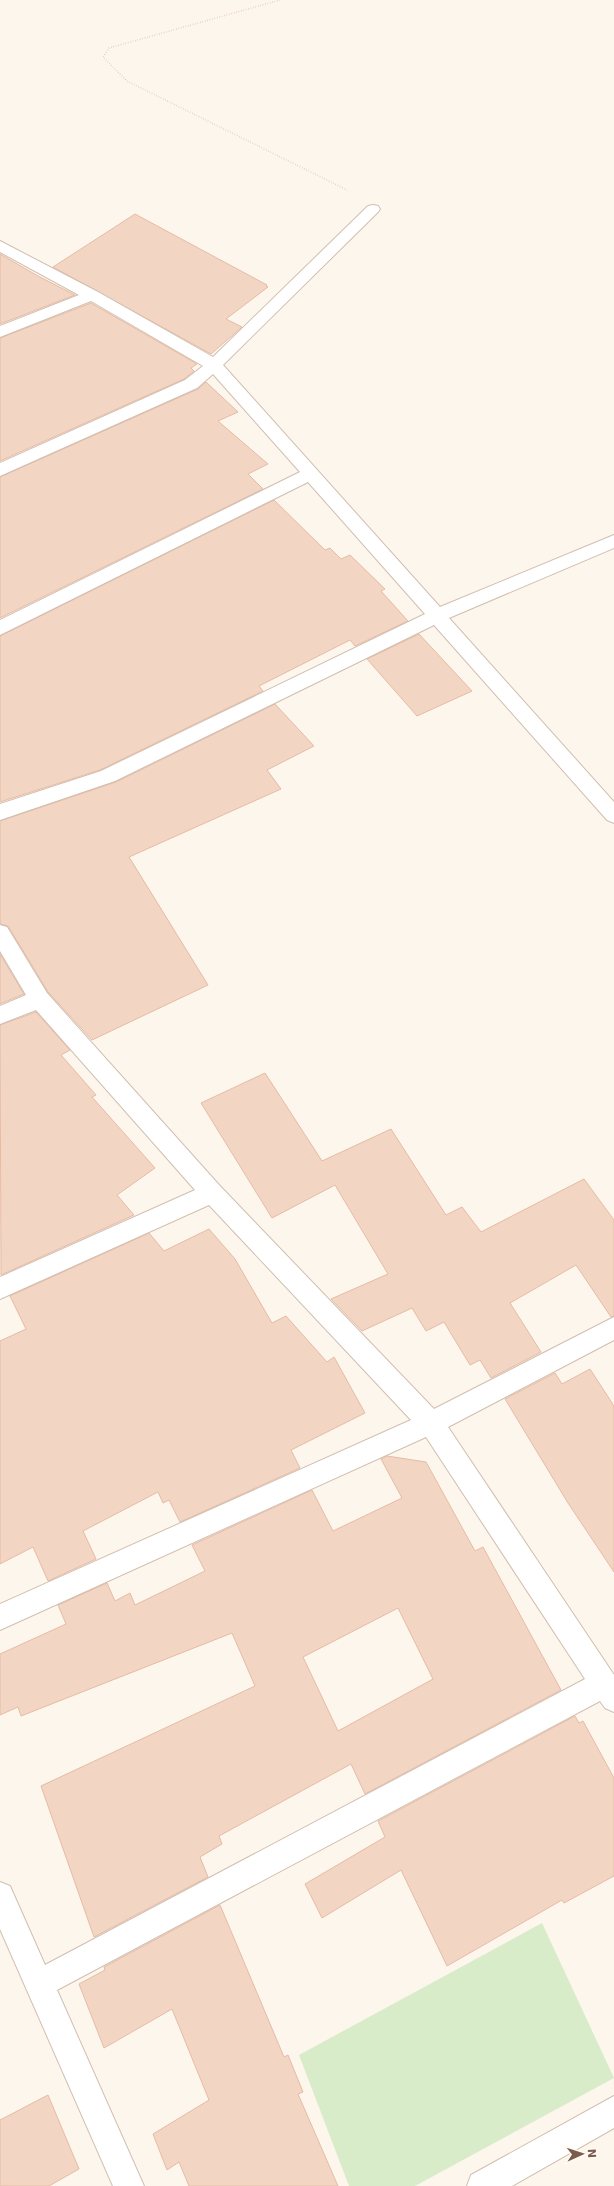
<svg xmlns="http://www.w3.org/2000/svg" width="614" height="2186" viewBox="0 0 614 2186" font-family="'DejaVu Sans',sans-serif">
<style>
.green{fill:#d8ecc9}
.building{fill:#f3d5c3;stroke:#e6bba3;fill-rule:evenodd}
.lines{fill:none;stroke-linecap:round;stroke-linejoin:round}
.street-casing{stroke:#d1beb0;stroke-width:2}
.path{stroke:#d9b8a5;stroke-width:1.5;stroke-dasharray:0.5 2;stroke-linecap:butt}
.street{fill:#fff;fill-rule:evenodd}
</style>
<rect width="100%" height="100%" fill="#fdf6ec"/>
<path class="green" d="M542,1923L614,2078L415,2186H349L299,2055Z"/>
<path class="building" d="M135,214L267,285L266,286L268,287L226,319L242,327L211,354L53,267Z
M0,254L38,276L75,295L0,324Z
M91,303L197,364L191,368L194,371L184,379L0,461V338Z
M206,382L238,412L218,421L268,464L248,474L263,489L0,618V477L198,389Z
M274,500L325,550L330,548L341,559L350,555L385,589L381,591L408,621L355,646L350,640L259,686L263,691L100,770L0,802V636Z
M419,634L472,691L417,716L367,659Z
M275,704L314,746L267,770L281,789L129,857L208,985L92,1040L48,992L8,926L0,924V821L116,782Z
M0,954L24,994L0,1004Z
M36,1012L70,1050L61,1055L96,1095L92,1097L155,1168L117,1195L134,1215L1,1275L0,1025Z
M265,1073L322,1161L391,1129L446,1215L462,1207L481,1232L584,1179L614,1220V1316L611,1317L576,1265L510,1303L541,1352L491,1378L480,1360L470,1365L444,1322L426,1331L412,1308L362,1331L331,1299L388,1274L335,1185L272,1218L201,1103Z
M209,1229L235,1259L272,1323L286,1316L327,1362L334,1357L365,1413L291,1450L300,1468L180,1522L169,1500L163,1503L158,1492L83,1531L96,1559L48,1581L33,1547L0,1564V1341L26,1329L10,1296L149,1233L164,1251Z
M590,1369L614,1406V1572L568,1503L505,1399L555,1373L562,1384Z
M387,1456L426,1462L475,1551L483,1547L561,1690L365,1794L351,1764L219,1836L222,1844L200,1857L208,1877L94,1937L41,1786L255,1686L232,1633L21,1716L18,1707L0,1715V1654L66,1624L58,1605L107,1583L115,1601L130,1593L135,1605L205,1571L192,1545L312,1490L333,1531L402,1498L381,1459ZM398,1608L433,1679L338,1731L303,1657Z
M575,1716L579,1723L583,1721L614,1778V1876L564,1903L562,1900L447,1966L401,1870L322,1918L305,1884L385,1837L378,1821Z
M220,1905L284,2057L288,2055L303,2092L298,2094L338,2186H189L179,2162L167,2170L153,2134L209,2100L172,2009L104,2048L79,1984L105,1970L104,1967Z
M48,2095L79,2169L49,2186H0V2120Z"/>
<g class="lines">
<defs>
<path id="street" d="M373,205L378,206L380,209L378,212L223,365L440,607L614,535V548L449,618L614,802V823L607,820L434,625L115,781L0,820V804L101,771L425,614L308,482L0,635V620L300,472L213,374L197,388L0,476V463L185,380L203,366L91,301L0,337V326L79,295L0,252V241L98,292L213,357L368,206Z
M0,925L7,927L47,993L220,1186L434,1409L614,1317V1340L448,1427L614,1675V1712L605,1708L600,1701L57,1990L144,2186H113L0,1929V1882L10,1886L45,1965L585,1679L426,1437L0,1630V1604L411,1420L209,1205L0,1299V1277L195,1190L36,1010L0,1024V1006L26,995L0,951Z
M614,2096V2128L512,2186H467L471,2175Z"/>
</defs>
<use href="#street" class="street-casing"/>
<path class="path" d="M280,0L109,48L103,57L127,81L347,190"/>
<use href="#street" class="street"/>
</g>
<g transform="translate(582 2154) rotate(87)" stroke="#fffaf3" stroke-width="3" paint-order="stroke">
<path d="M0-3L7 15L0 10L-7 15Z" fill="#7a5c4d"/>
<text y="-6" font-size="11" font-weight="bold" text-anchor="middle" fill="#7a5c4d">N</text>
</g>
</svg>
